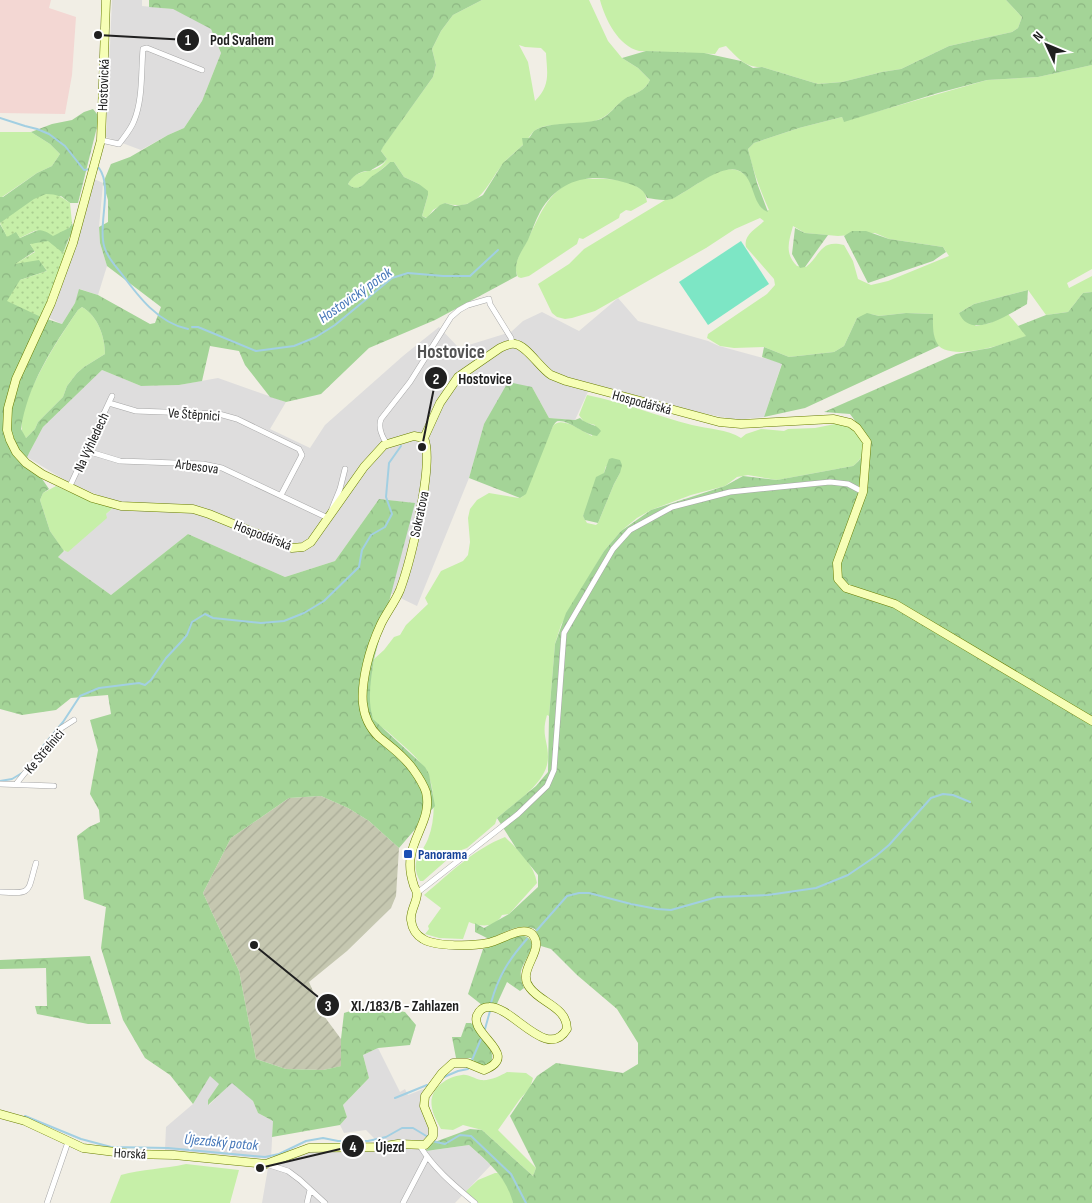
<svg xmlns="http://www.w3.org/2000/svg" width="1092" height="1203" viewBox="0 0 1092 1203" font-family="'Sofia Sans Condensed',sans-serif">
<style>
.residential{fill:#dedddd}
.commercial{fill:#f3d7d3}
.construction{fill:url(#construction-furrows)}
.grass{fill:#c6efa8;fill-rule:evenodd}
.forest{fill:url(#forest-crowns);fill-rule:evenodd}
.garden{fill:url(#garden-dots)}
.pitch{fill:#7de6c5}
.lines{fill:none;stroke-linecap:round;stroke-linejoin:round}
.stream{stroke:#a2cfe2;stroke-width:2}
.street-casing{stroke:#a7a7a7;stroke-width:6}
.secondary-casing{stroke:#677d00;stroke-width:9}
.street{stroke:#fff;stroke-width:5}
.secondary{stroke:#f6feb6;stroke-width:8}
.transit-dot{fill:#1a4fb4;stroke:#fff;stroke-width:2}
.labels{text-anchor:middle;stroke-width:4;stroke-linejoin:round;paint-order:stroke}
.street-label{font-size:14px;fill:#202020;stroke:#fff}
.transit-label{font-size:14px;font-weight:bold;fill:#164399;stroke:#fff;text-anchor:start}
.water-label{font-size:15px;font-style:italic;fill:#4476b8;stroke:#fff}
.district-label{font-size:19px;font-weight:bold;fill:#535353;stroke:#fff}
.leader{fill:none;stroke:#202020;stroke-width:2}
.callout-dot{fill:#202020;stroke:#fff;stroke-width:2}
.mark-label{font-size:15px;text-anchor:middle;font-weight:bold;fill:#fff}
.callout-label{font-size:15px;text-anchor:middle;font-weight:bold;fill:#202020;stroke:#fff;stroke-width:4;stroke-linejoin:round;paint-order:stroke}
</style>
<defs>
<pattern id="construction-furrows" width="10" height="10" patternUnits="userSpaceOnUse" patternTransform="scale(1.25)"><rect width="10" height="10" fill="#c5c7b0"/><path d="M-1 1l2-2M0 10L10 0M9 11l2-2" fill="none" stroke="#a9ab97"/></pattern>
<pattern id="forest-crowns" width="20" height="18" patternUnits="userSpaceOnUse" patternTransform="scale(1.25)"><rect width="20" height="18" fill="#a4d497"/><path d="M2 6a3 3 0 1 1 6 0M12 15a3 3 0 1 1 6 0" fill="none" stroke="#8db682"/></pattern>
<pattern id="garden-dots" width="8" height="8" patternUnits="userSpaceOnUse" patternTransform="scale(1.25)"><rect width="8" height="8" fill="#c6efa8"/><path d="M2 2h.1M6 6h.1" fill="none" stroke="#aacd90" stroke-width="1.8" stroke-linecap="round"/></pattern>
</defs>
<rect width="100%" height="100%" fill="#f1eee5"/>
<path class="residential" d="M112,0H142V6L173,9L193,18L211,29L221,53L202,101L184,128L168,135L141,150L106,137Z
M94,179L103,183L99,227L100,243L107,266L98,295L80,289L75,303L62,324L49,318L75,242Z
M618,298L638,321L708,341L719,346L782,363L764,417L736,420L693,411L591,385L575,420L549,418L532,387L484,424L469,478L417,606L390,593L414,503L379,499L335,561L285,577L188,534L111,595L58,557L113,508L114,502L68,482L27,457L43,427L102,370L141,386L179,385L218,378L286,402L270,429L310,448L325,425L403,356L439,327L459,348L511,332L523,321L542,312L579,331Z
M378,1048L400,1092L405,1089L408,1095L426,1088L420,1103L425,1116L431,1124L427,1151L469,1145L491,1165L455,1203H262L268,1168L315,1145L342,1146L378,1142L366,1130L344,1133L340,1125L347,1117L343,1105L369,1078L363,1055Z
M210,1075L220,1084L208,1100L209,1105L232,1082L253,1101L258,1113L273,1121L271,1159L165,1150L166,1127L193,1104Z"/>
<path class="commercial" d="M0,0H51L49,8L76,17L72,75L65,114L0,113Z"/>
<path class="construction" d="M321,796L348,808L369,821L399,848L396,896L391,908L347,951L309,982L324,1016L341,1039L342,1066L323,1070L286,1069L256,1059L239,971L203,893L231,838L289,798Z"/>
<path class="grass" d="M482,0H589L608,41L622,58L638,68L650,80C645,91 636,93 627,98C617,103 610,115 600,119C594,122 584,123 577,124C564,126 545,122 533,132C530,135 527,141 524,144C517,151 508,157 502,165C486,186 478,213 445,203L433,210L427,218L422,216L428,195L419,184L404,177L394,162H390L362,186C356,189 353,189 348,184C356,168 370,174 381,166C384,164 385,161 387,159L381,151L382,148L433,77L436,65L432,49L441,31L453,15ZM519,45L525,47L541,48L546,53C547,73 551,85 535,101L528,62Z
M600,0H1006L1022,17L1018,28L1012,32L949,46L901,69L882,72L842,82L818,84L762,67C745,68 737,57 726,46L719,48L715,54L639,51C618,46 605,19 600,0Z
M1092,65V269L1067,283L1069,288L1092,276V292L1083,293L1068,312L1046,315L1028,290L974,304L959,313L976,326L990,323L1008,314L1027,336C1009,343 946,365 935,341C932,333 933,322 933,314L906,313L879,316L871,314L857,318L844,346L834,352L789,357L764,347L734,348L720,346L707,338L708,334L767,294L775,285L774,279L746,247C743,235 756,229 764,221L760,218L735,229L706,248L595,311L572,318L565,319L557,317L552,313L538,284L569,264L584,249L665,200C688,198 722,154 745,175C756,184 754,203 766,211L769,210C760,190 753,171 748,149L754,143L799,128L842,117L844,121L987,80L1038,77ZM793,226L805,233L838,236L875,233L889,239L943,247L949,256L888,281L871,285L858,279L853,261L844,245C820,239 821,255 806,267L797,266C784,253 789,241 793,226Z
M0,132H31L50,144L60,154L52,166L37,173L2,197H0Z
M579,179C600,179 629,176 645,193L647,202L631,211L626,210L620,214L619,218L583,239L579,238L577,244L529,276L521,278L518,277C511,263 523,250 529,237C541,212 550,188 579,179Z
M82,307C98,316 105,337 105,354L84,367L77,373L67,386L63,397L38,422L35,429L26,438L24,437C10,411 62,333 78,310Z
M587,395C623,402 657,416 692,425C708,429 727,429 741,438L746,434L761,429L784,431L788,429L815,428L840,423L857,428C865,442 867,456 853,466L777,480L748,475L737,477L725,486L691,495L651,510L637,518L621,531L604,551L561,625L555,644L549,716L547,715C541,735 548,740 548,757C548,783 515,802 497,818L495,824L467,848L456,852L423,881H420C409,861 421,856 428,839C435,821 435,801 431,783C426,762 403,746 387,731C383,728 376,724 373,719C364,707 372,673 374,659L384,650L394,637L400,635L406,625L428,604L425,598L441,571L463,561L468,555L470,542L468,518L470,509L477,500L489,493L519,498L522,497L553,426C561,415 582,431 592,436L595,425L584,422L579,415ZM606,466L620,473L614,484L598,523L596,525L587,523L583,516L604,473Z
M56,486L90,501L113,508L106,514L107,518L68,552L63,550L50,531L40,500L43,493Z
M505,837C518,850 534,864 537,883L509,914L502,915C495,928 481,927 469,922L463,939L439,938L425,934L429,929L428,926L441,908L424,895C449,874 474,849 505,837Z
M507,1072L526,1073L533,1078L530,1088L520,1099L498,1130L536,1168L533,1176L482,1130L463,1125L453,1130L441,1129C438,1123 433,1115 432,1108C428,1089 446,1077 462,1075C469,1074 474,1079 481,1080C490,1081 500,1076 507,1072Z
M186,1164L239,1170L230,1203H110L121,1175C142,1169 164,1169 186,1164Z
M495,1173H498L510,1189L513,1203H478L465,1192L478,1180Z"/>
<path class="forest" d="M149,0H482L453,15L441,31L432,49L436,65L433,77L383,147L381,151L387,159C381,166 377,166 370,171C361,170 352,176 348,184C358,193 364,184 371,177C378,172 384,168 390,162H394L404,177L419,184L428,191V195L422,216L426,218L440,205L445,203L455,206L467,204L483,195L503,163L523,145L522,138H529C531,136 532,133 534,131C548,121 580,125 598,120C609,117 616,104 626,98C636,93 645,91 650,80L638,68L622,58L646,51L704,53L741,61L753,68L762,67L818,84L842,82L882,72L901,69L949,46L1012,32L1018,28L1022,17L1006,0H1092V65L1038,77L987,80L938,93L844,122L842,117L799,128L754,143L748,149L757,183L768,212C750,205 756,176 737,170C720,165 689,191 674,198C667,202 655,199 647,198C643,187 633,185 623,182C589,172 558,180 540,212C535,221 532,231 528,240C522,251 513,262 517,276L435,320L369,348L321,394L286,402L270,397L245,365L239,351L210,346L202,381L179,385L141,386L102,370L43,427L27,457L49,489L43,493L40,500L50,531L64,551L58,557L111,595L188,534L285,577L335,561L379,499L415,503L374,659C371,679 367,699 373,719L425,767L429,774L435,806L399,848L369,821L348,808L321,796L289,798L231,838L203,893L239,971L256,1059L286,1069L323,1070L341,1066V1039L344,1013C364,1006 384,1008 405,1012L416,1025L410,1045L378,1048L363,1055L369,1078L343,1105L347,1117L340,1125L272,1137L273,1121L258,1113L253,1101L232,1083L208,1105V1100L219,1084L210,1076L193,1104L170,1075L145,1058L123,1020L101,948L106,907L84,899L77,836L89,827L100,822L99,810L90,794L98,750L90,720L111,714L108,695L71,698L56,710L22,715L0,709V224L7,236L16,231L20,238L38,230L69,228L72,223L74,230L69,238L63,253L30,244L35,251L17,263L39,259L47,271L20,280L41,317L62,324L75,303L79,289L98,295L150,324L155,323L161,307L107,266L100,243L99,227L108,222V200L103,183L111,164L130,157L168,135L184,128L202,101L221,53L211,29L173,9L149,7ZM82,307C98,316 105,337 105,354L84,367L77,373L67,386L63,397L38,422L35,429L26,438L21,429C27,386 53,346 78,310Z
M93,109L97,114L98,123L78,203H70L61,196L0,223V197H3L37,173L52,166L60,154L50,144L31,132L52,124L72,120L84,112Z
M795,228L805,233L828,235L805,267L800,268L792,254Z
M852,231H866L889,239L943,247L946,252L933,261L868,283L844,236Z
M1028,290L1027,304C1009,314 971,341 959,313L974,304Z
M1092,292V1203H513C506,1176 489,1163 469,1145L426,1151L432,1143L470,1129L482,1130L533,1176L536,1168L510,1116L537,1076L556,1063L623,1073L638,1064V1043L617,1009L577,975L551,949L541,946L540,940L535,929C519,922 504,933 489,939L475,932V923L484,928L509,914L538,887V875L516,848L497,818L536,786L548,772L549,716L555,644L566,613L604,551L621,531L651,510L725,486L743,476L777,480L853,466C865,458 864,447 865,434L850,414L824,412L956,354L990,348L1026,336L1018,326L1046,315L1068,312L1083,293Z
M867,313L879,316L906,313L933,314C933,325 932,337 939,346L805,408L764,417L782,364L762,357L764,347L789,357L834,352L844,346L857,318Z
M508,382L532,387L549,418L575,420L580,418C586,425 596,423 601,431L597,436C584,435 571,421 559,421C556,421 555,423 553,426L526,494L520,498L469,478L484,424Z
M612,458L620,460L622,465L620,473L614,484L598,523L585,520L583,516L596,477L604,473L609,459Z
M520,935C544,939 524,959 521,971C520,977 522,983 524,988L520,991L507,982L496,1006L482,1005L468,994L483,949Z
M90,956L111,1024H88L37,1014L35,1006H47L46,968L0,969V960Z
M466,1023H471C480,1034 497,1048 491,1063L481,1067L471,1058H456L452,1037H461Z"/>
<path class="garden" d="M46,194C57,194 62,197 70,203L72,223L69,228L53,236C38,226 35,231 20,238L16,232L7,237L0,223L34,199Z
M74,230L41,317L7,301L20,280L47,271L39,260L15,264L35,252L30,244L48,241L63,253Z"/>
<path class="pitch" d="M741,241L769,284L708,325L679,282Z"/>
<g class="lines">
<path class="stream" d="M0,118L25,126L37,129L49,134L65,146L84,170L91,169
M96,168H99C112,186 100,218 103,240C104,253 113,263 121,273C138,296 158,323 188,329
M192,327H198L256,351L294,346L316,337L335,325L392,278L408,273L443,276H470L498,250
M34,757L63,722L80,696L99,688L139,683L145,685L151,680L166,658L181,642L187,635L192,622L205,614L213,618L261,623L284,621L304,613L324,601L359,567L362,550L371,535L385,527L392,514L386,497L389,463L401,446
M0,781L12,779L22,773
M537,930L567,896L579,893H589L631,904L657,909L671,910L717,897L768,895L816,888L848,875L876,856L889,845L931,798L943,794L953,795L970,802
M491,1003C498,977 509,959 527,939
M485,1029L490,1011
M472,1060L481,1039
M444,1077L458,1071L468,1069
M395,1098L427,1085
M25,1116L81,1139L111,1147L168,1148L265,1157L279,1154L306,1141L323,1138L338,1141H368L386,1137L402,1128H413L428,1137
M432,1140L436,1142L445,1144L460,1135L471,1136L511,1174L526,1203"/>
<defs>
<path id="street" d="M101,140L119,144C125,136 131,129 134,121C143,99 141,72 143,49L147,48L202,70
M109,403L136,411L219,414L237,419L299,449L302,455L281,495
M387,444C382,437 378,427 381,419L410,382L451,317L459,310L468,305L489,299L490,304L511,338L512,344
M87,451L120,461L203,464L222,468L328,518
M69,488L112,396
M331,511L340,489L345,469
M0,784L54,786
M16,784L60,729L74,720
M0,892C33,894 27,893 36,863
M417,893L518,814L547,786L554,770L564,633L613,549L630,530L672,507L730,492L830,482L848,484L863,492
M420,1146C434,1169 455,1186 475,1203
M266,1164L288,1171L300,1180L325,1203
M47,1203L68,1142
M307,1203L310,1190
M403,1203L427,1157"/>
<path id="secondary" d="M106,0L101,140L73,243L51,303L16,379L8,408L7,430L10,440L16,452L26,463L42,474L92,498L121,506L193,509L209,514L292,548L303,547L311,542L364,467L384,445L414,436L424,438
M424,438L440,403L458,377L500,348C504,346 510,343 515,344C526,345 540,368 551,375C556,377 561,379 566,381L719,422L741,424L833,419L850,423L857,428L867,442L863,492L837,563L838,579L846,588L895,604L1092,721
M0,1114L25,1121L83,1148L131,1154L174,1155L266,1164L309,1148L379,1147L398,1144L425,1145L433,1136V1128L424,1106L425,1096L442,1073L453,1063H467L484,1070C524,1054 463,1033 479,1012C481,1009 485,1007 489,1007C513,1006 547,1062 567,1029C567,1007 541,1003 530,988C515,970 547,950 532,934C522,925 500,941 488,943C473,946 436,947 423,939C416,935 412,928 411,920C410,911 417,902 417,894C417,892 415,888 414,886C411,877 409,865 411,856C414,834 432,817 426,792C423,783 418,776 413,769C403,755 391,747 379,737C358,717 361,690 367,664C370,651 375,637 381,624C387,612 395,602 400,590C410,563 435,463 424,438"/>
</defs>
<use href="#street" class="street-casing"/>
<use href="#secondary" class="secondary-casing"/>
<use href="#street" class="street"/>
<use href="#secondary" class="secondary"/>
</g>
<rect class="transit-dot" x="403" y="849" width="10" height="10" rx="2.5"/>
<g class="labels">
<g class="street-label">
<text transform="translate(103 85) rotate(-88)" y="5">Hostovická</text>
<text transform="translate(642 402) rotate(15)" y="5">Hospodářská</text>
<text transform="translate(194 414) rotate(4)" y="5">Ve Štěpnici</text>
<text transform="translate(91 442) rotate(-65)" y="5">Na Výhledech</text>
<text transform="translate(197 466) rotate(7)" y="5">Arbesova</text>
<text transform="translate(419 514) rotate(-78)" y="5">Sokratova</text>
<text transform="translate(263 535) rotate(21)" y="5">Hospodářská</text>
<text transform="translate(44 751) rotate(-50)" y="5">Ke Střelnici</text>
<text transform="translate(130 1153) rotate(3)" y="5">Horská</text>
</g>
<g class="transit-label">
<text x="418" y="859">Panorama</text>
</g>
<g class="water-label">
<text transform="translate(355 295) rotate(-35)" y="5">Hostovický potok</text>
<text transform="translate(221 1142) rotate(5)" y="5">Újezdský potok</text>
</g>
<g class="district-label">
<text x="451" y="358">Hostovice</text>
</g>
</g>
<path class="leader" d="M98 35L188 40M422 447L436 378M254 945L328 1005M260 1168L353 1146"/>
<g class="callout-dot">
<circle cx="98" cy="35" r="5"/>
<circle cx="422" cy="447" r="5"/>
<circle cx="254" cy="945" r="5"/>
<circle cx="260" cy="1168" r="5"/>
<circle cx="188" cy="40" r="12"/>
<circle cx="436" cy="378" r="12"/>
<circle cx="328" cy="1005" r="12"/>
<circle cx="353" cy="1146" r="12"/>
</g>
<g class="mark-label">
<text x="188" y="45">1</text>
<text x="436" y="384">2</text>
<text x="328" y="1011">3</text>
<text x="353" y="1152">4</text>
</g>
<g class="callout-label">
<text x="242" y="45">Pod Svahem</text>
<text x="485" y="384">Hostovice</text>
<text x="405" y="1011">XI./183/B - Zahlazen</text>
<text x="390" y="1152">Újezd</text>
</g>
<g transform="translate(1047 45) rotate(314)" stroke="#ffffff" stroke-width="4" paint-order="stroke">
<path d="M0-4L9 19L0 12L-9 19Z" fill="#202020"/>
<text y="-8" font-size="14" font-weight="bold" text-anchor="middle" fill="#202020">N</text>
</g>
</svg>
